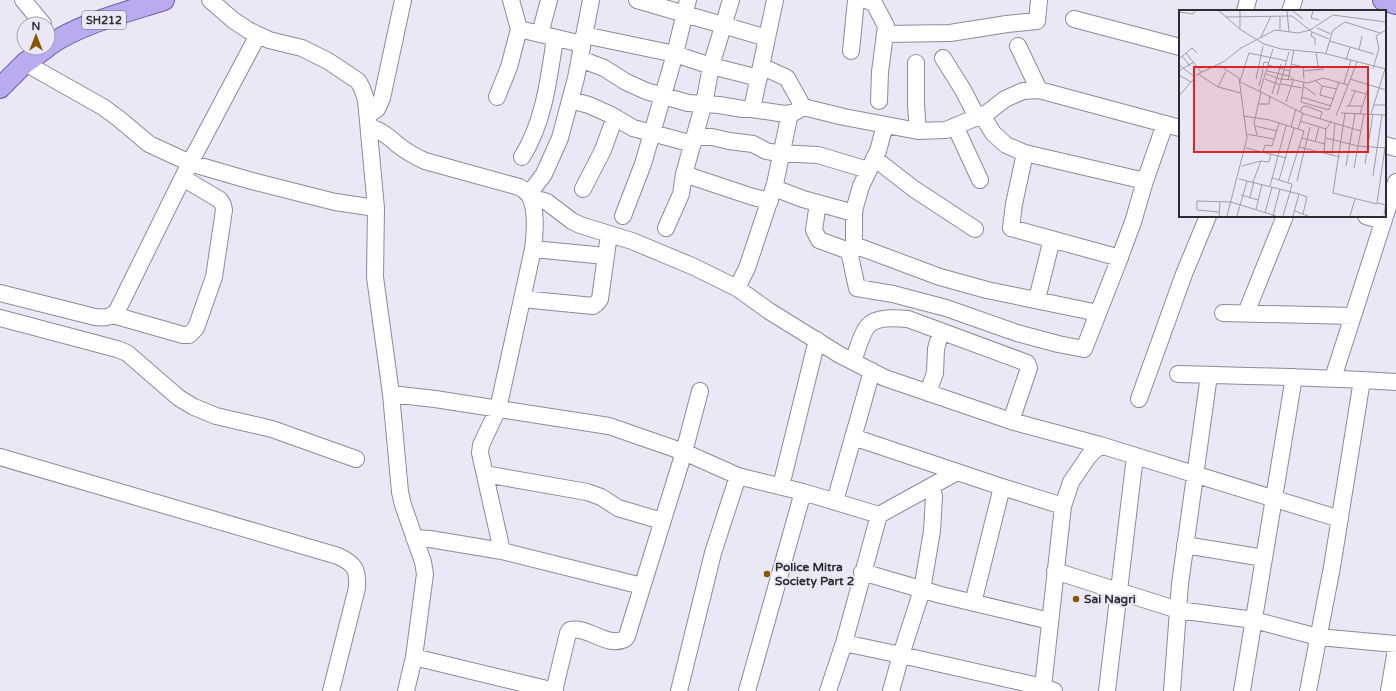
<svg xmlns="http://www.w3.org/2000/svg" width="1396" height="691" viewBox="0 0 1396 691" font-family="'Varela Round',sans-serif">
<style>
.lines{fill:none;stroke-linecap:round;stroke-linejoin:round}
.minor-casing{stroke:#8c8b98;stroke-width:18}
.major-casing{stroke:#6c59a5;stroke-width:22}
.minor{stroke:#fff;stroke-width:16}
.major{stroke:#bbaaef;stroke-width:20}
.poi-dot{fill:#850;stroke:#eae8f7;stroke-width:1.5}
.labels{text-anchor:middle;stroke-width:4;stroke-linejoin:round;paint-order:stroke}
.shield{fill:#eae8f7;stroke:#66646c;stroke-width:1}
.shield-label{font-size:11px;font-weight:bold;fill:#2d2c31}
.poi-label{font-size:12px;font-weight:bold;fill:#2d2c31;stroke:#eae8f7;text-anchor:start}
.inset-road{fill:none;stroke:#9e9da8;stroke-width:1}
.view{fill:#d62828;fill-opacity:0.15;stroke:#d62828;stroke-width:2}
.inset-edge{fill:none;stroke:#2d2c31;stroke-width:2}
</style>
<rect width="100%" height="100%" fill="#eae8f7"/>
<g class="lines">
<defs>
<path id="minor" d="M23,0L43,24
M210,0L233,20L248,30L269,40L302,48L328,61L358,81L362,88L366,100L376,208L375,277L391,394L400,492L403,505L423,562L425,574L414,657L406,691
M637,0L767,38
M866,0L874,3L886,26L880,72L879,101
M1245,11L1248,0
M1290,11L1294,0
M1074,19L1180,47
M519,29L582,44
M540,34L549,0
M885,34L950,33L1007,24L1037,21L1039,0
M584,35L675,54L711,66L759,78
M1018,46L1039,90
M851,51L856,0
M943,58L963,90L977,117
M580,59L604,68L626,82L646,91L688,103L719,105L743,109H752L785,114L795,112L803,107
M25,63L103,107L118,118L149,144L190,163L252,181L335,202L376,208
M916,63V105L918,131
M761,66L787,78L803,107L844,117L918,131L946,130L987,113L1005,99L1023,91L1039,90L1180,128
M497,97L509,67L519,29L511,0
M570,100L589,105L611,115L633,128L693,144
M752,109L775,0
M368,115L377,109L382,98L403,0
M982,115L993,133L1006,145L1025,153L1145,181
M885,125L878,151L861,186L855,207L854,213V245L849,251L857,288L893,294L946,308L1017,333L1058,344L1084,349L1117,265L1133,222L1145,181L1165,124
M955,126L980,180
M369,127C381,130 389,137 398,145C407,152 416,157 425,161L519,187C523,189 526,191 529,195C537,207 535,235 533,249L498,409L481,445L480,453L502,551
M695,137H712L729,141L753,144L766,151L777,153L818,155L868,170
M1385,145L1396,148
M1025,153L1014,204L1011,228L1120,258
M522,157C544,122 549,78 555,38
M874,158L914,189L975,229
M684,174L753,197L770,201
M774,188L803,199L854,213
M583,189L603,150L615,117
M529,194L544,174L560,138L576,78L591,0
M532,201L540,200L547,202L572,221L580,225L632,241L692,266L737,288L769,311L840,355L885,378L1011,421L1100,445L1340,519
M818,203L814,230L819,240L849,251
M623,216L643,164L675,54L688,0
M1366,216L1383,221
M666,228L681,194L684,174L705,99L711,66L731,0
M854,245L940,277L987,290L1098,313
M533,249L606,256
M737,288L747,268L775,184L790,113
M0,293L95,317C104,318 111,318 117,311L190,163L258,35
M522,299L593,306L597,303L600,299L609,234
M1037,299L1052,239
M1223,313L1353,316
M1246,313L1285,216
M113,315L183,335H189L196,328L214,277L224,210L223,205L220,200L183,178
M0,318L117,349L127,353L179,398L194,407L216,416L272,429L356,459
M853,361C857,352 861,333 868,326C876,316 897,318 908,319L1027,363L1029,368L1011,421
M1178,374C1250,376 1323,377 1396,382
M1333,378L1396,182
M928,393L935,373L936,349L941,331
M391,394L435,399L609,426L684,452L738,476L803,492L879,515L844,643L828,691
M1139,399L1184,274L1208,216
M853,437L1002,487L1063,506
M0,457L338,556C355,564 358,569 357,588L331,691
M485,474L587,492L601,497L618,508L662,521
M781,486L817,340
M835,501L872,371
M879,515L957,472
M414,538L430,539L502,551L642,586
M1185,545L1264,558
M1055,571L1178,610L1254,620L1318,637L1396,644
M862,572L941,595L1050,621
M973,603L1002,487
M844,643L901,655L1043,687L1054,691
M414,657L555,691
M1043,687L1063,506L1071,482L1088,457L1100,445
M554,691L568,633L570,630C589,626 606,648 625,639L627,636L684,452L700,391
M679,691L713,553L738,476
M747,691L803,492
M891,691L901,655L922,590L932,531L934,497L932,486
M1107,691L1135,456
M1172,691L1180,584L1209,375
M1242,691L1294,377
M1308,691L1332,567L1362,380
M1389,691L1396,649"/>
<path id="major" d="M1383,0L1396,4
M48,46C79,24 127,12 164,0
M0,88L25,63L46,48"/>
</defs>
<use href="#minor" class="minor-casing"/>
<use href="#major" class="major-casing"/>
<use href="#minor" class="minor"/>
<use href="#major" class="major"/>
</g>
<g class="poi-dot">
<circle cx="767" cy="574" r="4"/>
<circle cx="1076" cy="599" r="4"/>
</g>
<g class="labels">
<rect class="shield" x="82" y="11" width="44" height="18" rx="3"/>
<g class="shield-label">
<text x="104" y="24">SH212</text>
</g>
<g class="poi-label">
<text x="775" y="571">Police Mitra<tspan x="775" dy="14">Society Part 2</tspan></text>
<text x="1084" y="603">Sai Nagri</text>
</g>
</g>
<g transform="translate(1179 10)">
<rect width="207" height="207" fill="#eae8f7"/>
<path class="inset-road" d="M40,1L62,20L85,34L102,39L144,43L207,59M108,1L110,22M114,1L124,9M134,1L132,8L140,10M0,2L14,4L16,1M101,6V20M47,7L113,6L133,22L150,29M61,18V1M138,18L152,24M133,22L132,26L136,28V35M82,27L92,6M150,31L171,37L167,50M171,37L195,44M62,38L96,20L119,23L131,20L154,5L207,12M180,40L183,26M137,42L139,56M7,43L13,38L18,43M147,43L154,20L166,12L201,23M3,46L11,56M0,49L7,43L22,62M112,54L124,57L125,69M0,55L16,67M40,55L60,68L68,128L48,206M89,55L111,61M194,59L200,38L197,26L207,20M0,61L15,52M83,61L85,52L90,53M88,61L110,66M125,61L144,59L145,56M19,64L39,77L62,83M87,64L101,69L115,70M0,65L12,72M110,65L115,70L129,73L144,68L169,75M77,69L84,36M86,69L101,75M171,69L207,80M109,70L115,40M61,71L70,43L108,51M137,71L143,76L158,79M61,72L82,82L75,113L78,125M125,72L122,92L150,100L160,72M165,73L172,50M102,74L123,78M80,76L84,61M124,76L137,85M143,76L141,85L155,89M39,77L47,61M172,80L187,84M81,81L94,39M82,82L125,104L182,121M93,84L102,54M98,85L110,42M0,86L19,64L46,51L63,37M122,87L152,96M107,92L114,71M80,94H90L91,86M194,95H207M167,96H183M170,96L176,81M121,102L123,97L127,96L143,102L141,109M162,103L207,105M166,103L154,183L198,194M181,104L190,75M192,104L206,59M64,106L91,110L125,121L109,172M157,106L178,52M121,111L147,119M76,116L98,121M112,117L117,99M119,119L124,103M67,124L95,129M123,128L146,134M147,128L179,136L207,138M136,132L140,117M120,137L161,147M67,138L107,148M84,142L86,135L93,136L100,113M145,142L147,119L152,112M153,145L156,113M186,154L194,104M63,156L82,151M167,156L176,104M175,158L185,104M194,166L203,105M93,168L113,174L111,182M60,169L120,184L114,206M100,170L115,118M118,171L131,117M74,172L82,151L90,152L92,144M91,176L107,116M120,184L128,187L124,204M62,185L79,190M71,187L75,172M207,195L198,193L207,131M77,200L83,174M116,201L129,206M40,202L18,200V191L52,192L97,206M86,203L93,177M205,205L207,193M40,206L41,192M58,206L68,171M94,206L101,179M104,206L111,182M171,206L176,189"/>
<path class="view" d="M15,57H189V142H15Z"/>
<rect width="207" height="207" class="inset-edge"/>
</g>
<g transform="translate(36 36)"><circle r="19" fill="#eae8f7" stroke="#9e9da8"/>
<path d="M0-3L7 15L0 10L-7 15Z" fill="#885500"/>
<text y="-6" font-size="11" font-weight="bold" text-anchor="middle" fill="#2d2c31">N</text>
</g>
</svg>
